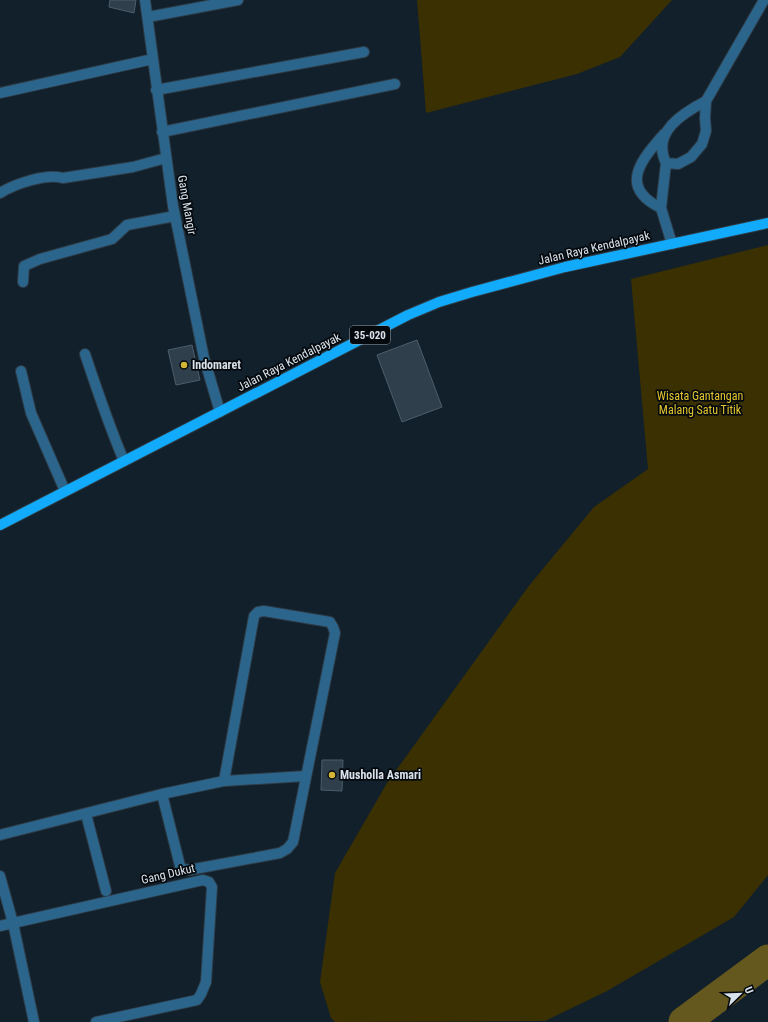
<svg xmlns="http://www.w3.org/2000/svg" width="768" height="1022" viewBox="0 0 768 1022" font-family="'Roboto Condensed',sans-serif">
<style>
.green{fill:#3a3002}
.lines{fill:none;stroke-linecap:round;stroke-linejoin:round}
.river{stroke:#65581e;stroke-width:31}
.building{fill:#2f3f4b;stroke:#4d5e6b}
.minor-casing{stroke:#2d3b46;stroke-width:12}
.primary-casing{stroke:#2d3b46;stroke-width:12}
.minor{stroke:#2c658b;stroke-width:10}
.primary{stroke:#12abfb;stroke-width:10}
.poi-dot{fill:#d2b635;stroke:#04090e;stroke-width:1.5}
.labels{text-anchor:middle;stroke-width:3.5;stroke-linejoin:round;paint-order:stroke}
.shield{fill:#04090e;stroke:#99a1a8;stroke-width:1}
.shield-label{font-size:11px;font-weight:bold;fill:#d9e2ea}
.street-label{font-size:12px;fill:#d9e2ea;stroke:#04090e}
.poi-label{font-size:12px;font-weight:bold;fill:#d9e2ea;stroke:#04090e;text-anchor:start}
.park-label{font-size:12px;fill:#e5c62d;stroke:#04090e}
</style>
<rect width="100%" height="100%" fill="#11202b"/>
<path class="green" d="M417,0H672L620,57L577,74L426,113Z
M768,245V875L734,917L607,991L545,1021L335,1022L331,1018L320,982L335,873L387,783L528,587L594,507L648,469L631,279Z"/>
<g class="lines">
<path class="river" d="M684,1022L768,960"/>
</g>
<path class="building" d="M110,0H136L134,13L109,7Z
M417,340L442,407L402,422L377,355Z
M192,345L200,380L176,385L168,350Z
M322,760H343L342,791L321,790Z"/>
<g class="lines">
<defs>
<path id="minor" d="M145,0L173,206L204,358L220,412
M148,17L238,0
M156,90L364,52
M0,93L153,59
M162,132L395,84
M666,163C651,132 683,113 706,101L764,0
M0,193C15,184 46,173 63,178L133,167L166,158
M661,208C618,187 641,160 664,134
M672,244L661,208L666,163L678,164L691,157L702,144L706,131L705,118L706,101
M23,282L24,266L40,259L112,239L127,225L175,216
M85,354C97,390 109,426 124,461
M21,371L31,413L65,491
M162,794L180,866L183,869L189,870L280,853L287,849L293,842L335,633L333,627L330,622L264,611L258,612L254,616L224,781
M86,814L106,891
M0,835L162,794L224,781L306,776
M0,876L13,923L34,1022
M0,926L203,880L209,882L212,887L206,982L201,994L197,1000L96,1022"/>
<path id="primary" d="M0,525L408,315L439,302L472,292L565,267L768,223"/>
</defs>
<use href="#minor" class="minor-casing"/>
<use href="#primary" class="primary-casing"/>
<use href="#minor" class="minor"/>
<use href="#primary" class="primary"/>
</g>
<g class="poi-dot">
<circle cx="184" cy="365" r="4"/>
<circle cx="332" cy="775" r="4"/>
</g>
<g class="labels">
<rect class="shield" x="350" y="326" width="40" height="18" rx="3"/>
<g class="shield-label">
<text x="370" y="339">35-020</text>
</g>
<g class="street-label">
<text transform="translate(187 205) rotate(80)" y="4">Gang Mangir</text>
<text transform="translate(594 248) rotate(-13)" y="4">Jalan Raya Kendalpayak</text>
<text transform="translate(289 362) rotate(-27)" y="4">Jalan Raya Kendalpayak</text>
<text transform="translate(168 874) rotate(-13)" y="4">Gang Dukut</text>
</g>
<g class="poi-label">
<text x="192" y="369">Indomaret</text>
<text x="340" y="779">Musholla Asmari</text>
</g>
<g class="park-label">
<text x="700" y="400">Wisata Gantangan<tspan x="700" dy="14">Malang Satu Titik</tspan></text>
</g>
</g>
<g transform="translate(740 994) rotate(67)" stroke="#04090e" stroke-width="3" paint-order="stroke">
<path d="M0-3L7 15L0 10L-7 15Z" fill="#d9e2ea"/>
<text y="-6" font-size="11" font-weight="bold" text-anchor="middle" fill="#d9e2ea">U</text>
</g>
</svg>
